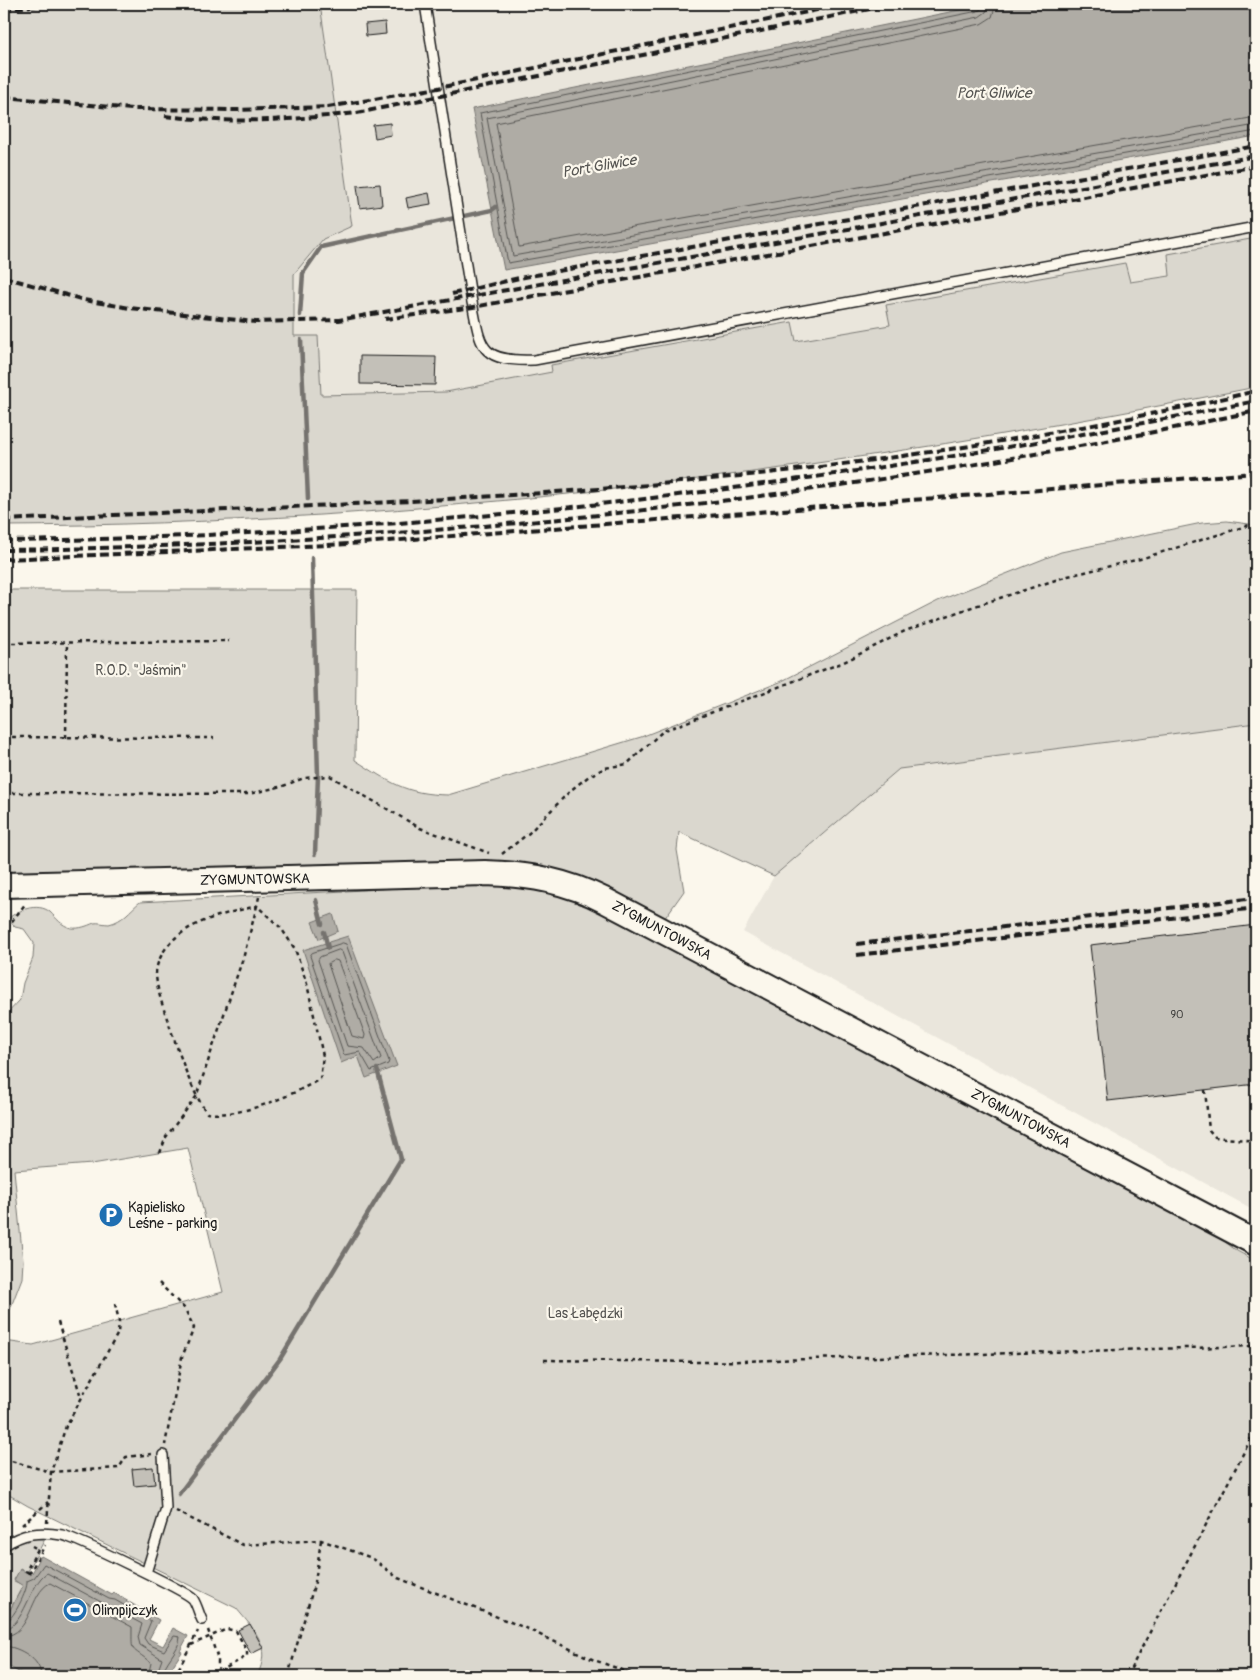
<svg xmlns="http://www.w3.org/2000/svg" width="1260" height="1680" viewBox="0 0 1260 1680" font-family="Pangolin,sans-serif">
<style>
.built{fill:#eae6dc}
.green{fill:#dad7ce;stroke:#7b7a75}
.water{fill:#afaca5;stroke:#74726e}
.lines{fill:none;stroke-linecap:round;stroke-linejoin:round}
.shore{stroke:#575653;stroke-width:1}
.stream{stroke:#74726e;stroke-width:4.5}
.building{fill:#c3c0b8;stroke:#1c1c1c}
.lane-casing{stroke:#1c1c1c;stroke-width:12}
.secondary-casing{stroke:#1c1c1c;stroke-width:28}
.path{stroke:#1c1c1c;stroke-width:2.5;stroke-dasharray:4 4;stroke-linecap:butt}
.lane{stroke:#fbf7ec;stroke-width:9}
.secondary{stroke:#fbf7ec;stroke-width:24}
.rail{stroke:#1c1c1c;stroke-width:4;stroke-dasharray:8 4;stroke-linecap:butt}
.labels{text-anchor:middle;stroke-width:4.5;stroke-linejoin:round;paint-order:stroke}
.number-label{font-size:11px;fill:#464543}
.park-label{font-size:14px;fill:#555451;stroke:#fbf7ec}
.street-label{font-size:14px;fill:#1c1c1c;stroke:#fbf7ec}
.poi-label{font-size:14px;fill:#1c1c1c;stroke:#fbf7ec;text-anchor:start}
.water-label{font-size:15px;font-style:italic;fill:#575653;stroke:#fbf7ec}
</style>
<rect width="100%" height="100%" fill="#fbf7ec"/>
<filter id="ink" filterUnits="userSpaceOnUse"><feTurbulence type="fractalNoise" baseFrequency=".02" numOctaves="2"/><feDisplacementMap in="SourceGraphic" scale="10" xChannelSelector="R" yChannelSelector="G"/><feConvolveMatrix kernelMatrix="1 2 1 2 8 2 1 2 1" color-interpolation-filters="sRGB"/></filter>
<g filter="url(#ink)">
<path class="built" d="M320,4H1256V238L1169,254L1170,276L1129,282L1125,263L887,305L891,325L795,341L791,322L552,365L553,372L446,392L321,395L318,336L294,337V274L323,239L352,226Z
M1256,723V1211L743,932L774,876L899,769Z"/>
<path class="green" d="M4,4H320L352,226L323,239L294,274V336H318L321,395L446,392L552,372L551,365L792,322L796,341L890,325L886,305L1125,263L1130,282L1170,276L1168,254L1256,238V387C844,470 424,524 4,526Z
M1227,521L1256,525V723L899,769L774,876L679,832L677,850L684,891L662,922L570,875L4,876V590H357L355,760C390,782 404,794 448,795L641,737L780,682L938,601L1061,552L1202,523Z
M494,883L561,894L582,902L1212,1232L1237,1251L1256,1261V1676H257C272,1646 255,1631 236,1608L28,1506L4,1492V1341L33,1345L223,1292L188,1148L92,1164L14,1170L23,1261L22,1278L7,1317L4,1316V1017L20,1000L23,983L33,958L34,943L24,929L15,927L8,919C17,910 38,902 50,912C57,919 61,925 71,928C80,929 87,926 94,923C98,922 104,924 109,924C123,921 130,910 140,902Z
M29,1538L45,1539L27,1573L20,1570L14,1581L23,1585L4,1621V1555L13,1544Z"/>
<path class="water" d="M989,4H1256V136L504,270L472,109Z
M333,914L338,931L319,939L312,922Z
M348,936L397,1066L366,1078L358,1056L341,1063L303,950Z
M41,1556L112,1595L114,1593L159,1620L149,1639L163,1646L173,1628L188,1636L180,1651L182,1652L166,1676H26L4,1664V1621L23,1586L14,1580L20,1569L31,1575Z"/>
<g class="lines">
<path class="shore" d="M982,4L981,9L978,11L480,113L508,263L1256,131
M989,4L986,12L979,17L487,118L513,256L1256,125
M996,4L992,17L981,24L496,123L519,247L1256,117
M343,943L346,944L389,1061L388,1064L371,1071L360,1052L344,1055L310,956L312,953Z
M339,950L342,952L381,1058L374,1063L364,1048L347,1046L318,960L320,957Z
M335,960L338,961L365,1035L364,1039L352,1036L328,964Z
M4,1623C13,1621 28,1590 27,1581L34,1578L44,1564L109,1599L115,1600L151,1621L144,1638L148,1644L164,1651L174,1636L180,1637C179,1652 164,1661 162,1676
M4,1629C24,1628 30,1582 47,1573L142,1624L138,1637L140,1645L162,1659L156,1676
M4,1636C32,1635 29,1593 50,1583L132,1627C132,1656 130,1645 151,1663L148,1676
M4,1646C19,1647 41,1659 41,1676"/>
<path class="stream" d="M300,315L303,273L321,247L492,210L496,207
M301,340L308,499
M312,558L318,776L315,854
M316,900L322,924
M324,932L328,948
M179,1494L280,1359L401,1159L377,1069"/>
</g>
<path class="building" d="M385,22L386,34L366,36L365,24Z
M390,123L391,135L375,138L373,125Z
M380,184L382,205L360,208L357,186Z
M429,193L431,204L408,208L406,198Z
M360,356L436,357L435,385L360,384Z
M1256,925V1084L1108,1101L1090,945Z
M153,1467L155,1484L134,1486L132,1469Z
M250,1624L263,1648L251,1654L238,1630Z"/>
<g class="lines">
<defs>
<path id="lane" d="M425,4L471,297C481,346 477,362 534,360L1256,227
M4,1546C22,1533 40,1531 62,1535C76,1538 186,1591 193,1599C197,1605 199,1614 202,1620
M146,1573L166,1508L163,1455"/>
<path id="secondary" d="M4,885L485,873C529,874 567,881 606,901L1256,1243"/>
</defs>
<use href="#lane" class="lane-casing"/>
<use href="#secondary" class="secondary-casing"/>
<path class="path" d="M4,643L229,641
M4,737L214,738
M66,738L67,642
M4,793L249,794L283,786L304,778L330,776L420,828L489,853
M502,854L529,833L571,790L589,776L605,768L627,764L663,731L844,662L905,631L969,608L1068,576L1140,559L1256,523
M6,936L9,925L26,903
M1205,1090L1209,1130L1215,1137L1256,1141
M160,1153L166,1137L196,1097L244,955L257,906L281,928L295,949L307,984L323,1056L320,1079C291,1096 241,1118 207,1113C191,1090 183,1063 173,1036C168,1020 152,982 157,966C170,924 220,915 257,906L259,897
M159,1283L185,1309L194,1328L182,1357L165,1445
M58,1322L81,1397
M544,1360L706,1362L1256,1346
M4,1459L51,1472L119,1468L126,1457L152,1454
M176,1511L243,1545L321,1540L372,1558L398,1578L523,1627L594,1660L639,1676
M47,1523L51,1472L66,1426L118,1333L119,1321L115,1304
M22,1525L48,1502
M29,1573L26,1571L38,1549L32,1546
M29,1574L45,1545
M208,1630L218,1659V1676
M191,1645L227,1629L236,1631L247,1651V1656L219,1672
M175,1676L198,1631
M288,1676L315,1582L321,1540
M1127,1676L1256,1429"/>
<use href="#lane" class="lane"/>
<use href="#secondary" class="secondary"/>
<path class="rail" d="M4,10L46,4
M4,97L132,109L236,110L328,107L438,88L846,4
M165,116C230,124 293,120 357,113L894,4
M4,277L84,300L130,308L255,322L339,320L1256,156
M452,294L519,278L1256,146
M385,319L473,307L1256,166
M4,520C215,510 426,503 637,486C844,468 1053,438 1256,391
M4,541C425,536 844,484 1256,401
M4,550C425,544 845,499 1256,411
M4,559L350,544L1256,473
M857,944L1256,898
M857,955L1256,908"/>
</g>
</g>
<defs>
<symbol id="parking-disc" viewBox="-11 -11 22 22"><circle r="9.5" fill="#1f6fb2" stroke="#fbf7ec"/><path d="M-3.5-5.5H1a3.5 3.5 0 0 1 0 7H-1V5.5H-3.5ZM-1-3.4V-.6H.8a1.4 1.4 0 0 0 0-2.8Z" fill="#fff"/></symbol>
<symbol id="stadium-disc" viewBox="-11 -11 22 22"><circle r="9.5" fill="#1f6fb2" stroke="#fbf7ec"/><path d="M0-5a6.5 5 0 1 0 0 10a6.5 5 0 1 0 0-10ZM-3.5-1.8h7v3.6h-7Z" fill="#fff"/></symbol>
</defs>
<g fill-rule="evenodd">
<use href="#parking-disc" x="97" y="1201" width="28" height="28"/>
<use href="#stadium-disc" x="61" y="1596" width="28" height="28"/>
</g>
<g class="labels">
<g class="number-label">
<text x="1177" y="1018">90</text>
</g>
<g class="park-label">
<text x="141" y="675">R.O.D. "Jaśmin"</text>
<text x="585" y="1318">Las Łabędzki</text>
</g>
<g class="street-label">
<text transform="translate(255 879) rotate(-1)" y="5">ZYGMUNTOWSKA</text>
<text transform="translate(662 930) rotate(28)" y="5">ZYGMUNTOWSKA</text>
<text transform="translate(1021 1118) rotate(28)" y="5">ZYGMUNTOWSKA</text>
</g>
<g class="poi-label">
<text x="128" y="1212">Kąpielisko<tspan x="128" dy="16">Leśne - parking</tspan></text>
<text x="92" y="1615">Olimpijczyk</text>
</g>
<g class="water-label">
<text x="994" y="98">Port Gliwice</text>
<text transform="translate(599 166) rotate(-10)" y="5">Port Gliwice</text>
</g>
</g>
<rect width="1260" height="1680" fill="none" stroke="#fbf7ec" stroke-width="20"/>
<rect x="10" y="10" width="1240" height="1660" fill="none" stroke="#1c1c1c" stroke-width="2" filter="url(#ink)"/>
</svg>
